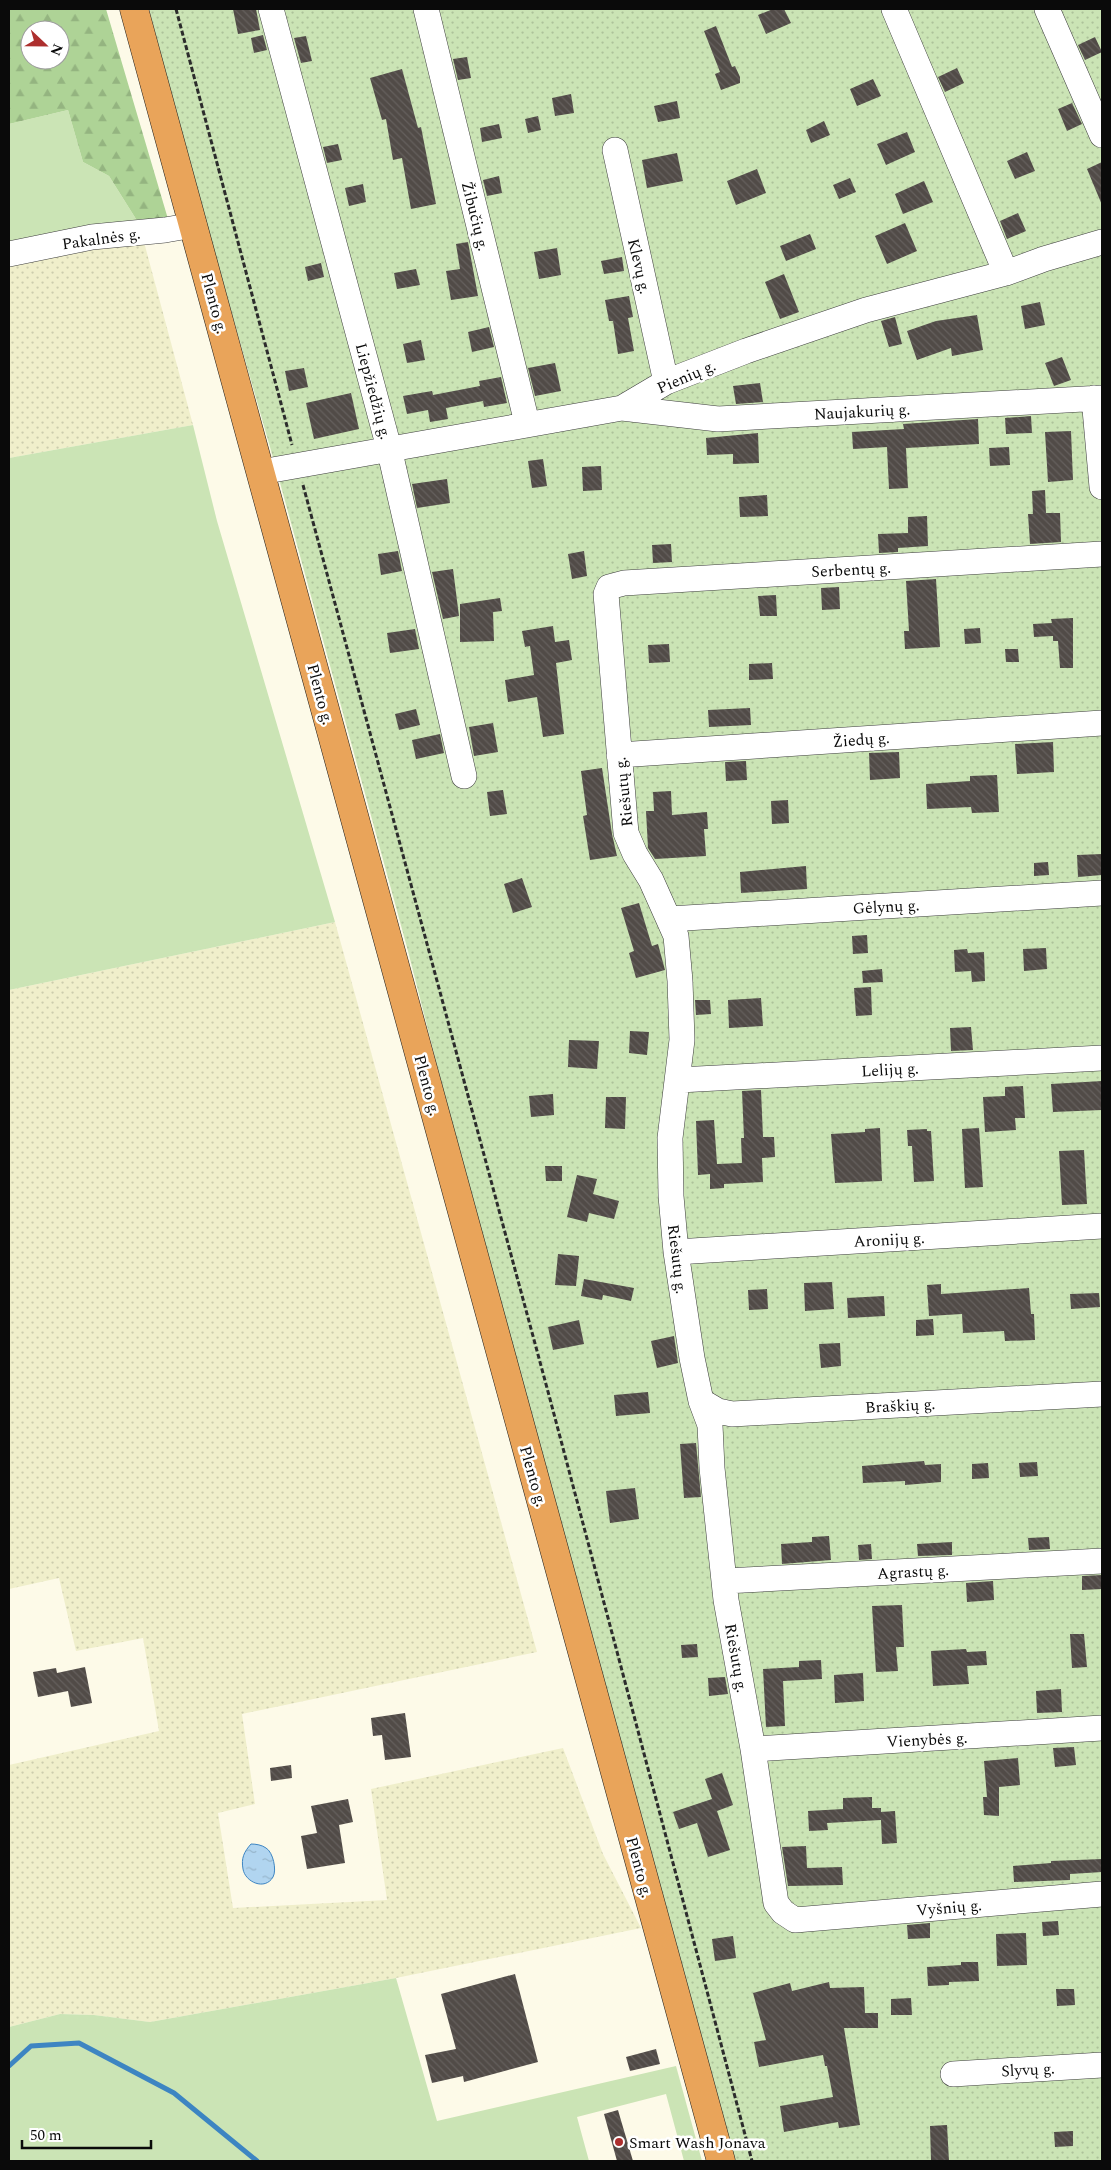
<svg xmlns="http://www.w3.org/2000/svg" width="1111" height="2170" viewBox="0 0 1111 2170" font-family="Spectral,serif">
<style>
.farmland{fill:url(#farmland-dots)}
.grass{fill:#cbe4b5}
.forest{fill:url(#forest-firs);fill-rule:evenodd}
.garden{fill:url(#garden-dots)}
.water{fill:url(#water-ripples);stroke:#3d85c2}
.lines{fill:none;stroke-linecap:round;stroke-linejoin:round}
.stream{stroke:#3d85c2;stroke-width:5}
.building{fill:url(#building-back-hatch)}
.minor-casing{stroke:#3d3d3d;stroke-width:26}
.highway-casing{stroke:#1b1b1b;stroke-width:29}
.path{stroke:#2c2c2c;stroke-width:3;stroke-dasharray:5 2.5;stroke-linecap:butt}
.minor{stroke:#fff;stroke-width:25}
.highway{stroke:#e9a45a;stroke-width:28}
.poi-dot{fill:#ad2f2e;stroke:#fff;stroke-width:2}
.labels{text-anchor:middle;stroke-width:5;stroke-linejoin:round;paint-order:stroke}
.street-label{font-size:16px;fill:#0a0a0a;stroke:#fff}
.poi-label{font-size:16px;fill:#0a0a0a;stroke:#fff;text-anchor:start}
</style>
<defs>
<pattern id="farmland-dots" width="8" height="8" patternUnits="userSpaceOnUse" patternTransform="scale(1.25)"><rect width="8" height="8" fill="#f0efcb"/><path d="M2 2h.1M6 6h.1" fill="none" stroke="#ccccad" stroke-width="1.8" stroke-linecap="round"/></pattern>
<pattern id="forest-firs" width="22" height="20" patternUnits="userSpaceOnUse" patternTransform="scale(1.25)"><rect width="22" height="20" fill="#aed396"/><path d="M5 1l3.5 6h-7zM16 11l3.5 6h-7z" fill="#94b480"/></pattern>
<pattern id="garden-dots" width="8" height="8" patternUnits="userSpaceOnUse" patternTransform="scale(1.25)"><rect width="8" height="8" fill="#cbe4b5"/><path d="M2 2h.1M6 6h.1" fill="none" stroke="#adc29a" stroke-width="1.8" stroke-linecap="round"/></pattern>
<pattern id="water-ripples" width="26" height="14" patternUnits="userSpaceOnUse" patternTransform="scale(1.25)"><rect width="26" height="14" fill="#b1d5f0"/><path d="M2 4q2-2 4 0t4 0M15 11q2-2 4 0t4 0" fill="none" stroke="#97b6cc"/></pattern>
<pattern id="building-back-hatch" width="6" height="6" patternUnits="userSpaceOnUse" patternTransform="scale(1.25)"><rect width="6" height="6" fill="#514b47"/><path d="M-1 5l2 2M0 0l6 6M5-1l2 2" fill="none" stroke="#65605d"/></pattern>
</defs>
<rect width="100%" height="100%" fill="#fdfae8"/>
<path class="farmland" d="M144,242L193,425L9,458V255Z
M335,922L537,1652L242,1714L255,1804L218,1813L233,1908L387,1900L371,1789L563,1748L603,1854L641,1928L396,1978L150,2022L94,2015L60,2014L9,2027V1765L159,1731L143,1638L76,1651L59,1578L9,1589V990Z"/>
<path class="grass" d="M68,110L83,162L109,176L136,219H168L9,255V124Z
M193,425L217,521L335,922L9,990V458Z
M396,1978L437,2121L676,2066L702,2161H684L666,2094L577,2117L589,2161H9V2027L60,2014L94,2015L150,2022Z"/>
<path class="forest" d="M9,9H106L168,219H136L109,176L83,162L68,110L9,124ZM30,30H60V60H30Z"/>
<path class="garden" d="M149,9H1102V2161H733L587,1617L455,1136L408,951L276,468L194,181Z"/>
<path class="water" d="M251,1844C256,1844 262,1845 266,1848C273,1852 277,1870 273,1877C265,1891 245,1882 243,1869C241,1858 244,1852 251,1844Z"/>
<g class="lines">
<path class="stream" d="M9,2066L31,2046L79,2043L174,2093L257,2161"/>
</g>
<path class="building" d="M233,9H256L260,30L238,34Z
M773,9H784L791,23L766,34L758,15Z
M716,26L732,67L735,66L740,77V83L721,90L715,74L720,72L704,31Z
M263,35L267,50L254,53L251,38Z
M306,36L312,61L301,63L294,38Z
M1095,37L1102,52L1085,60L1078,45Z
M467,57L471,78L458,80L453,59Z
M957,68L964,83L945,92L938,77Z
M402,69L418,128L421,127L436,204L411,209L402,158L393,160L386,119L382,120L370,78Z
M873,79L881,96L857,106L850,89Z
M571,94L574,113L555,116L552,98Z
M677,101L680,118L658,122L654,106Z
M1072,103L1082,124L1067,131L1058,109Z
M538,116L541,130L528,133L525,119Z
M824,121L830,135L811,143L806,130Z
M499,124L502,138L482,142L480,128Z
M907,132L915,152L886,165L877,144Z
M338,144L342,160L327,163L323,147Z
M1027,152L1035,171L1015,179L1007,161Z
M677,153L683,181L647,188L642,160Z
M1102,162V205L1087,169Z
M757,169L766,193L736,205L727,181Z
M499,176L502,193L487,196L483,180Z
M850,178L856,192L839,199L833,185Z
M924,181L933,202L903,214L895,194Z
M363,184L366,202L349,206L345,188Z
M1018,213L1026,231L1007,239L1000,221Z
M905,223L917,251L887,264L875,236Z
M810,234L816,249L786,261L780,246Z
M468,242L478,296L451,300L446,271L460,269L456,244Z
M557,248L561,275L539,279L534,252Z
M622,257L624,271L604,274L601,261Z
M321,263L324,277L308,281L305,267Z
M416,269L420,285L397,289L394,273Z
M784,274L799,312L780,319L765,282Z
M629,296L633,317L628,318L634,351L618,354L613,321H609L605,300Z
M1040,302L1045,325L1025,329L1021,306Z
M977,315L983,350L952,356L951,348L917,360L907,331L936,321Z
M895,317L902,344L889,347L881,321Z
M489,327L494,347L472,352L468,332Z
M421,340L425,360L407,363L403,344Z
M1062,357L1071,380L1054,386L1045,363Z
M555,363L561,391L535,396L528,368Z
M304,368L308,387L289,391L285,371Z
M501,377L507,403L484,407L483,401L446,408L448,419L430,422L428,410L407,414L403,396L432,391L433,395L480,386L479,381Z
M760,383L763,402L736,404L733,386Z
M351,393L359,429L314,439L306,403Z
M1031,416L1032,433L1006,434L1005,418Z
M978,419L979,444L906,448L908,488L889,489L887,447L853,449L852,432L904,429L903,424Z
M1071,431L1073,480L1048,482L1045,432Z
M758,433L759,463L733,464V454L707,455L706,438Z
M1009,447L1010,465L990,466L989,448Z
M543,459L547,486L532,488L528,461Z
M601,466L602,490L583,491L582,467Z
M447,479L450,503L417,508L412,484Z
M1045,490L1046,513H1060L1061,542L1030,544L1028,514H1033L1032,491Z
M767,495L768,516L740,517L739,497Z
M927,516L928,546L898,548V552L879,553L878,534L908,533V517Z
M671,544L672,562L653,563L652,545Z
M398,551L402,571L381,575L378,554Z
M584,551L587,576L572,579L568,554Z
M453,569L459,616L443,619L432,572Z
M936,579L940,647L905,649L904,631H909L906,581Z
M839,587L840,609L822,610L821,588Z
M776,595L777,616H760L758,596Z
M500,598L502,611L493,612L494,641L460,642V604Z
M1073,618V668H1060L1058,641H1053V636L1034,637L1033,624L1052,623L1051,619Z
M553,626L555,642L569,640L572,660L556,663L564,734L543,737L537,697L508,702L505,680L534,675L530,646L525,647L522,631Z
M980,628L981,643L965,644L964,629Z
M415,629L419,649L390,653L387,633Z
M669,644L670,662L649,663L648,645Z
M1005,649H1018L1019,662H1006Z
M772,663L773,679L749,680V664Z
M750,708L751,725L709,727L708,710Z
M416,709L420,725L399,730L395,714Z
M493,723L498,752L474,756L469,727Z
M440,734L444,753L416,759L412,740Z
M1053,742L1054,772L1017,774L1015,744Z
M899,752L900,778L870,780L869,753Z
M746,761L747,780L726,781L725,762Z
M602,768L612,834L617,856L590,860L583,816L587,815L581,771Z
M997,775L999,812L972,813L971,807L927,809L926,784L970,781V776Z
M503,790L507,814L490,816L487,792Z
M671,791L672,815L707,812L708,829H704L706,856L655,859L648,848L646,811H654L653,792Z
M788,800L789,823L772,824L771,801Z
M1102,854V875L1078,877L1077,855Z
M1048,862L1049,875L1034,876V863Z
M806,866L807,889L741,893L740,872Z
M522,878L532,907L513,913L504,884Z
M639,903L652,946L658,944L665,970L636,978L629,953L634,951L621,908Z
M867,935L868,953L853,954L852,936Z
M1046,948L1047,969L1024,971L1023,949Z
M967,949L968,953L984,952L985,981L972,982L971,971L955,972L954,950Z
M882,969L883,982L863,983L862,971Z
M871,987L872,1015L856,1016L854,988Z
M761,998L763,1026L729,1028L728,1000Z
M695,1000H710L711,1014L696,1015Z
M971,1027L973,1050L951,1051L950,1028Z
M630,1031L649,1032L647,1055L629,1053Z
M569,1040L599,1041L597,1069L568,1067Z
M1102,1081V1110L1053,1112L1051,1084Z
M1023,1086L1025,1118H1015L1016,1130L985,1132L983,1097L1005,1096V1087Z
M761,1090L763,1137H774L775,1157L762,1158L763,1182L724,1184V1188L710,1189V1174L698,1175L696,1121L714,1120L717,1164L742,1163L741,1138H744L742,1091Z
M553,1094L554,1115L531,1117L529,1096Z
M606,1097H626L625,1129L605,1128Z
M880,1128L882,1181L835,1183L831,1134L865,1132V1129Z
M979,1128L983,1187L965,1188L962,1129Z
M927,1129V1131H931L934,1181L914,1182L912,1146H908L907,1130Z
M1084,1150L1087,1204L1062,1205L1059,1151Z
M545,1166H562V1181H546Z
M577,1175L597,1179L593,1194L619,1201L614,1219L589,1213L587,1222L567,1217Z
M558,1254L579,1256L576,1286L555,1285Z
M584,1279L634,1288L631,1301L603,1295L602,1300L581,1296Z
M832,1282L834,1309L805,1311L804,1283Z
M941,1284V1294L1029,1288L1031,1314H1034L1035,1340L1005,1341L1004,1331L963,1333L962,1314L929,1316L927,1285Z
M767,1289L768,1309L749,1310L748,1290Z
M1099,1293L1100,1307L1071,1309L1070,1294Z
M884,1296L885,1316L848,1318L847,1298Z
M933,1319L934,1335L916,1336V1320Z
M579,1320L584,1344L553,1350L548,1327Z
M674,1336L678,1363L657,1368L651,1341Z
M840,1343L841,1366L821,1368L819,1344Z
M648,1392L650,1413L616,1416L614,1395Z
M696,1443L701,1497L684,1498L680,1444Z
M924,1461L925,1465L941,1464V1482L905,1485V1481L863,1483L862,1466Z
M1037,1462L1038,1476L1020,1477L1019,1463Z
M988,1463L989,1478L972,1479V1464Z
M635,1488L639,1519L610,1523L606,1491Z
M829,1536L831,1560L782,1564L781,1544L812,1542V1537Z
M1049,1537L1050,1549L1029,1550L1028,1538Z
M952,1542V1555L918,1556L917,1544Z
M871,1544L872,1559L859,1560L858,1545Z
M1102,1575V1589L1082,1590V1576Z
M993,1581L994,1600L967,1602L966,1583Z
M902,1605L904,1647H896L898,1671L876,1672L872,1606Z
M1070,1634H1084L1087,1667L1072,1668Z
M697,1644L698,1657L682,1658L681,1645Z
M966,1649L967,1652L986,1651L987,1665L967,1666L969,1684L933,1686L931,1651Z
M821,1660L822,1679L783,1681L785,1726L766,1727L763,1669L799,1667V1661Z
M85,1667L92,1703L71,1707L68,1691L38,1697L33,1672L56,1668L57,1673Z
M863,1673L864,1701L835,1703L834,1675Z
M725,1677L728,1694L709,1696L708,1678Z
M1061,1689L1062,1712L1037,1713L1036,1691Z
M405,1713L411,1757L385,1760L382,1735L373,1736L371,1718Z
M1074,1747L1076,1765L1055,1767L1053,1748Z
M1018,1758L1020,1785L999,1787V1816L984,1815L983,1797H987L984,1761Z
M291,1765L292,1778L271,1781L270,1768Z
M722,1773L733,1805L717,1811L730,1850L708,1857L697,1823L679,1829L673,1812L712,1799L705,1779Z
M872,1797V1808H881V1812L895,1811L897,1843L882,1844L881,1820L827,1823L828,1830L809,1831L808,1811L843,1809V1798Z
M348,1799L353,1822L339,1825L345,1863L307,1869L301,1836L317,1833L311,1806Z
M806,1846L807,1868L842,1867L843,1885L788,1886L782,1847Z
M1102,1859V1872L1070,1874V1880L1014,1882L1013,1866L1051,1863V1861Z
M1058,1921L1059,1935L1043,1936L1042,1922Z
M930,1923V1938L908,1939L907,1925Z
M1026,1933L1027,1965L997,1966L996,1934Z
M733,1936L736,1958L715,1961L712,1939Z
M961,1962H978L979,1981L949,1982V1985L928,1986L927,1967L961,1965Z
M515,1974L538,2062L464,2082L463,2076L432,2083L425,2055L456,2049L441,1994Z
M829,1982L830,1988L864,1987L865,2013H878V2028H844L860,2125L839,2128L838,2122L784,2132L780,2106L833,2097L827,2066H825L823,2055L759,2067L754,2042L766,2040L753,1993L790,1983L792,1991Z
M1056,1989H1074L1075,2005L1057,2006Z
M911,1998L912,2015H891V1999Z
M656,2049L660,2064L630,2071L626,2057Z
M618,2110L620,2117L633,2161H617L604,2114Z
M947,2125L949,2161H931L930,2126Z
M1073,2131V2146L1055,2147L1054,2132Z"/>
<g class="lines">
<defs>
<path id="minor" d="M271,9L389,448L464,776
M426,9L527,423
M894,9L1006,273
M1047,9L1102,135
M615,150L666,382
M9,254L92,237L165,230L194,225
M1094,398L1102,487
M622,408L718,419L1102,398
M261,472L622,408L666,382L746,351L866,310L1006,273L1044,259L1102,242
M1102,554L624,583L609,587L606,594L626,833L635,854L651,880L676,936L680,981L682,1040L670,1138L671,1196L676,1252L692,1358L701,1401L710,1425L712,1468L726,1600L753,1749L776,1903L783,1912L795,1920L1102,1894
M619,755L1102,723
M669,919L1102,893
M679,1080L1102,1058
M676,1252L1102,1226
M701,1401L718,1411L732,1414L1102,1394
M725,1581L1102,1561
M753,1749L1102,1728
M953,2074L1102,2065"/>
<path id="highway" d="M134,9L721,2161"/>
</defs>
<use href="#minor" class="minor-casing"/>
<use href="#highway" class="highway-casing"/>
<path class="path" d="M176,9L292,445
M303,485L550,1399L752,2161"/>
<use href="#minor" class="minor"/>
<use href="#highway" class="highway"/>
</g>
<circle class="poi-dot" cx="619" cy="2142" r="5"/>
<g class="labels">
<g class="street-label">
<text transform="translate(476 216) rotate(76)" y="6">Žibučių g.</text>
<text transform="translate(101 238) rotate(-8)" y="6">Pakalnės g.</text>
<text transform="translate(640 266) rotate(77)" y="6">Klevų g.</text>
<text transform="translate(215 303) rotate(75)" y="6">Plento g.</text>
<text transform="translate(686 376) rotate(-23)" y="6">Pienių g.</text>
<text transform="translate(374 391) rotate(75)" y="6">Liepžiedžių g.</text>
<text transform="translate(862 411) rotate(-3)" y="6">Naujakurių g.</text>
<text transform="translate(851 569) rotate(-3)" y="6">Serbentų g.</text>
<text transform="translate(321 694) rotate(75)" y="6">Plento g.</text>
<text transform="translate(861 739) rotate(-4)" y="6">Žiedų g.</text>
<text transform="translate(623 792) rotate(-96)" y="6">Riešutų g.</text>
<text transform="translate(886 906) rotate(-3)" y="6">Gėlynų g.</text>
<text transform="translate(890 1069) rotate(-3)" y="6">Lelijų g.</text>
<text transform="translate(428 1085) rotate(75)" y="6">Plento g.</text>
<text transform="translate(889 1239) rotate(-3)" y="6">Aronijų g.</text>
<text transform="translate(678 1259) rotate(83)" y="6">Riešutų g.</text>
<text transform="translate(900 1405) rotate(-3)" y="6">Braškių g.</text>
<text transform="translate(534 1476) rotate(74)" y="6">Plento g.</text>
<text transform="translate(913 1571) rotate(-3)" y="6">Agrastų g.</text>
<text transform="translate(737 1658) rotate(80)" y="6">Riešutų g.</text>
<text transform="translate(927 1739) rotate(-3)" y="6">Vienybės g.</text>
<text transform="translate(640 1867) rotate(75)" y="6">Plento g.</text>
<text transform="translate(949 1907) rotate(-5)" y="6">Vyšnių g.</text>
<text transform="translate(1028 2069) rotate(-3)" y="6">Slyvų g.</text>
</g>
<g class="poi-label">
<text x="629" y="2148">Smart Wash Jonava</text>
</g>
</g>
<rect width="1111" height="2170" fill="none" stroke="#0a0a0a" stroke-width="20"/>
<g transform="translate(45 45) rotate(112)"><circle r="24" fill="#ffffff" stroke="#9d9d9d"/>
<path d="M0-4L9 19L0 12L-9 19Z" fill="#ad2f2e"/>
<text y="-8" font-size="14" font-weight="bold" text-anchor="middle" fill="#0a0a0a">N</text>
</g>
<path d="M22 2140v8h129v-8" fill="none" stroke="#0a0a0a" stroke-width="2.5"/>
<text x="30" y="2140" font-size="15" fill="#0a0a0a" stroke="#ffffff" stroke-width="4" paint-order="stroke">50 m</text>
</svg>
